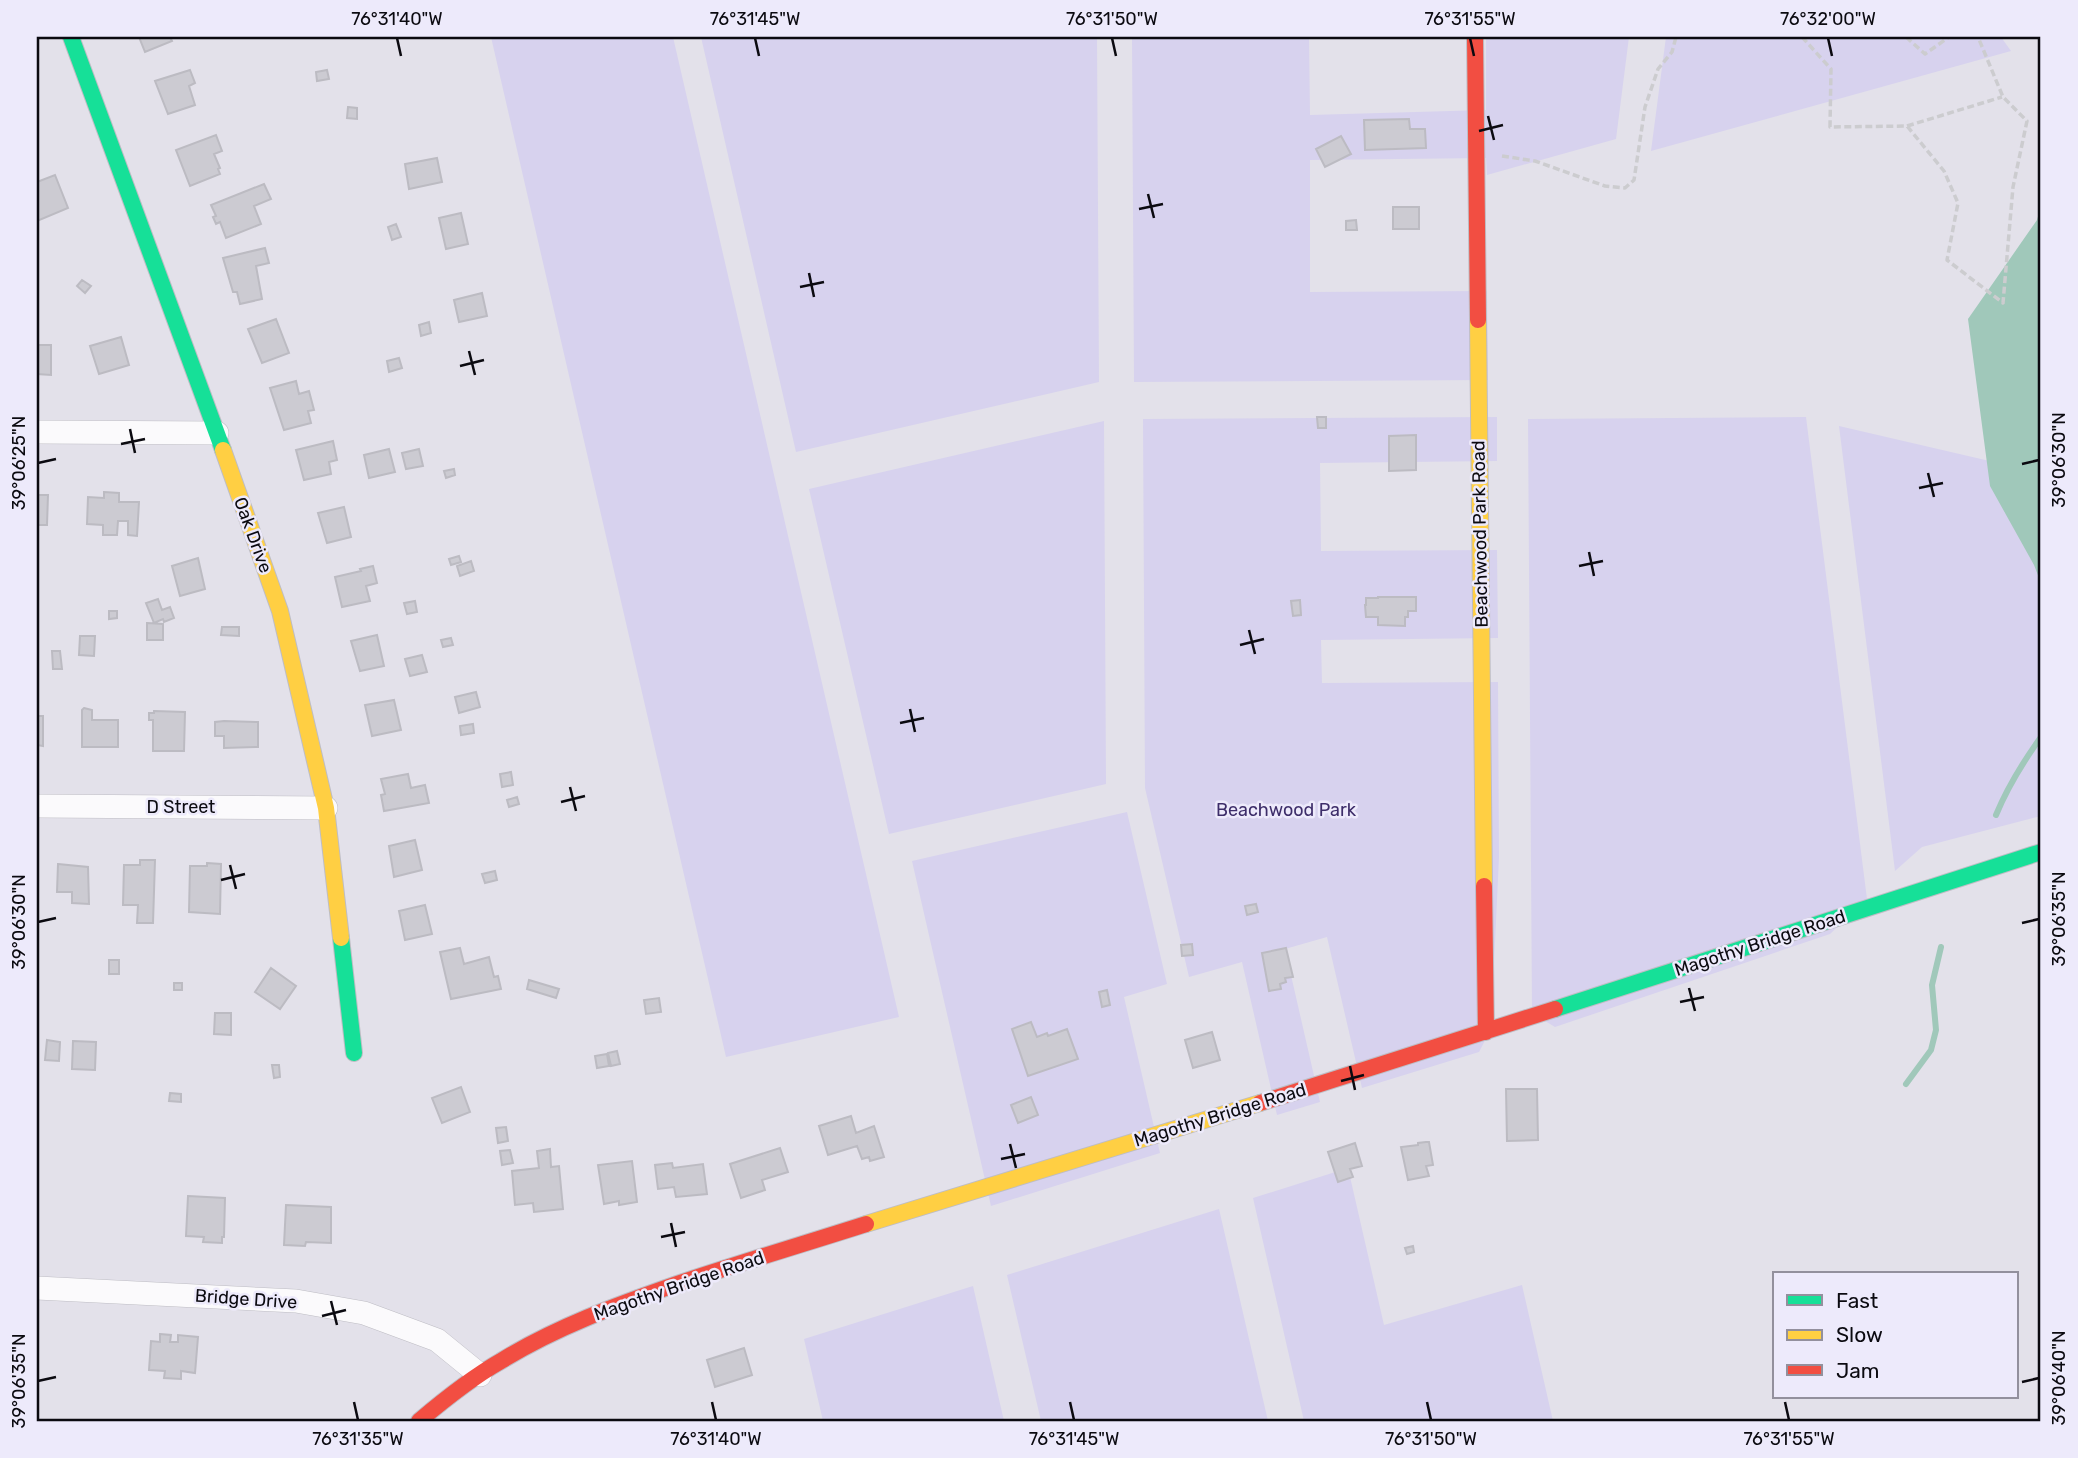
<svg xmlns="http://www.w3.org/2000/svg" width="2078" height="1458" viewBox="0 0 2078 1458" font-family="Rubik,sans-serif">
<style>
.green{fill:#d7d2ee}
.water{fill:#a0c8ba}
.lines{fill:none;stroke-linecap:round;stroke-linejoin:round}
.stream{stroke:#a0c8ba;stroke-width:6}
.building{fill:#cccbd2;stroke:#bcbbc2;stroke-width:2}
.street-casing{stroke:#bebdc4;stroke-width:24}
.fast-casing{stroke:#bebdc4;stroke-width:18}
.slow-casing{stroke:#bebdc4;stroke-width:18}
.jam-casing{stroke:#bebdc4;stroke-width:18}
.path{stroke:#cccccf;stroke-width:3.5;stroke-dasharray:7 3.5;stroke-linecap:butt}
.street{stroke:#fbfafc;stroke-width:23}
.fast{stroke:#16e098;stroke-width:16}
.slow{stroke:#ffcf43;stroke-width:16}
.jam{stroke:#f24e42;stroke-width:16}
.ticks{fill:none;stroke:#0b0a10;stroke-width:2.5}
.labels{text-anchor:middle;stroke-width:5;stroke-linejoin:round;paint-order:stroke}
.street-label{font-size:18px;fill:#0b0a10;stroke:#edeafb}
.park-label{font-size:18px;fill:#3e2e6a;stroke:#edeafb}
.neatline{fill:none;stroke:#0b0a10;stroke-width:2.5}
.ticks-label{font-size:18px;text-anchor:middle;fill:#0b0a10}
</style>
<rect width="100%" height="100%" fill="#e3e1ea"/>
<path class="green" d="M491,37H673L899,1017L726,1057Z
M701,37H1097L1099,382L796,452Z
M1132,37H1309L1310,115L1486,110V37H1629L1616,139L1487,175L1486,158L1310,160V292L1487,291L1488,380L1134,382Z
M1666,37H2001L2011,51L1651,151Z
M1497,417V461L1320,463L1321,551L1497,550L1498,638L1321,640L1322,683L1498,682L1499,857L1491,1029L1479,1052L1362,1088L1327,937L1285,949L1320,1102L1277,1115L1242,962L1189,977L1145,788L1143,419Z
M1806,417L1867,899L1830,934L1555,1027L1532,1013L1528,419Z
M1104,421L1106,784L889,834L809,489Z
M1839,426L2024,469L2041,552V816L1922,847L1895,871Z
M1127,812L1167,984L1124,997L1160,1153L991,1206L912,861Z
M1348,1168L1384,1325L1522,1285L1553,1421H1304L1253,1198Z
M1219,1209L1268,1421H1041L1007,1275Z
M973,1286L1004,1421H823L804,1339Z"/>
<path class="water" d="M2041,206V583L2034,565L1990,486L1968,319L2037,220Z"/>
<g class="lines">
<path class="stream" d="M1996,815C2008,786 2023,762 2041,737
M1906,1084L1931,1050L1936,1030L1932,985L1941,947"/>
</g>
<path class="building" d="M139,37H170L172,41L145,52Z
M190,70L195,83L189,86L195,105L168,114L155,81Z
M327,70L329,79L317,81L316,72Z
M348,107L357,108V119L347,118Z
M1409,119L1410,129H1425L1426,148L1365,150L1364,120Z
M216,135L222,151L214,154L220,168L218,169L220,174L190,186L176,150Z
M1341,136L1351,154L1325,167L1316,149Z
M437,158L442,182L409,189L405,164Z
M55,175L68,208L37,221V182Z
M264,184L271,199L254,206L261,224L226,238L220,222L216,224L213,217L216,216L211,205Z
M1393,207H1419V229H1393Z
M461,213L468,244L446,249L439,218Z
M1356,220L1357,230H1346V221Z
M396,224L401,237L392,240L388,227Z
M265,248L269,263L256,266L262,299L240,304L237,292H233L223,258Z
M82,280L91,286L85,293L77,286Z
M482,293L487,316L459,322L454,300Z
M276,319L289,353L262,363L248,329Z
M429,322L431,333L421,336L419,325Z
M121,337L129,365L99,374L90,346Z
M37,340L38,345H51V375L37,374Z
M399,358L402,368L389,372L387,361Z
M296,381L299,394L309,391L314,410L308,411L311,423L284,430L270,388Z
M1317,417H1326V428H1318Z
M1416,435V470L1389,471V436Z
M333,441L337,460L329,462L331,474L304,480L296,450Z
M389,449L395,472L369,478L364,455Z
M419,449L423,466L406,469L402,453Z
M454,469L455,475L446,478L444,471Z
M104,492L119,493V502H139L137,536L128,535V521H118L117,535H103V525L87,524L88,497L104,498Z
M37,495H48L47,525H37Z
M344,507L351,537L327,543L318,513Z
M459,556L461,562L451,565L449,559Z
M198,558L205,589L180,596L172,566Z
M471,561L474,571L460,576L457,566Z
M373,566L377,583L366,586L370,601L342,607L335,577L361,571L360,569Z
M1378,597H1416V611H1408V617H1405V626L1378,625V617H1366L1365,605H1366V598H1378Z
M158,599L162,610L170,607L174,618L164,622L163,619L154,623L146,603Z
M1300,600L1301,615L1293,616L1291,601Z
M415,601L417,612L407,614L404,603Z
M109,611H117V618L109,619Z
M147,623L163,624V640H147Z
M222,627H239V636L221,635Z
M377,635L384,666L360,671L351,641Z
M80,636H95L94,656L79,655Z
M451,638L453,645L443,647L441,640Z
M52,651H60L62,669H53Z
M422,655L427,672L410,676L405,659Z
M476,692L480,707L459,713L455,697Z
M394,700L401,730L372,736L365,705Z
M84,708L92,710V720H118V747H82V710Z
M154,711L185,712L184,751H153V720H149V713H154Z
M37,716H43V746L37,745Z
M224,721L258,722V747L224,748V736H215V722Z
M473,724L474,733L461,735L460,726Z
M511,772L513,785L502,787L500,774Z
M408,774L411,788L425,785L429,803L384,811L381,795L385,794L381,779Z
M517,797L519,804L509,807L507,800Z
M415,840L422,870L394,877L389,846Z
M140,860H155L153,923H137L138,905H123L124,865H140Z
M207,863L221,864L220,914L189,912L190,866H207Z
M58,864L88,867L89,904L72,903V892H57Z
M495,871L497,880L485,883L482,874Z
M1256,904L1258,912L1247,915L1245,906Z
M425,905L432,934L405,940L399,911Z
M1192,944L1193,955L1182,956L1181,945Z
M460,948L464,964L489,957L494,977L498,976L501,989L451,999L440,952Z
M1286,948L1293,977L1285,978L1286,982L1280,984L1281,989L1269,991L1262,953Z
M109,960H119V974H109Z
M271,968L296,986L280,1009L255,992Z
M529,980L559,989L556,998L527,989Z
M174,983H182V990H174Z
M1107,990L1110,1005L1102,1007L1099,992Z
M659,998L661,1012L646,1014L644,1000Z
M215,1013H231V1035L214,1034Z
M1031,1022L1037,1037L1047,1033L1048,1036L1067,1029L1078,1059L1028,1076L1012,1029Z
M1212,1032L1220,1060L1193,1068L1185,1040Z
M47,1040L60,1042L59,1061L45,1060Z
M73,1041L96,1042L95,1070L72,1069Z
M617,1051L620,1064L611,1066L608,1053Z
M607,1054L609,1066L597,1068L595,1056Z
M272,1065H279L280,1077L274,1078Z
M461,1087L470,1112L442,1123L432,1098Z
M1506,1089H1537L1538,1140L1507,1141Z
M170,1093L181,1094V1102L169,1101Z
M1031,1097L1038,1115L1018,1123L1011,1105Z
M851,1116L856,1133L874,1126L884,1157L870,1161L869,1157L862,1159L857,1146L828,1155L819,1126Z
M506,1127L508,1141L498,1143L496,1128Z
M1426,1142H1429L1433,1165L1426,1166L1429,1176L1408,1180L1401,1147L1418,1145V1143Z
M1355,1143L1362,1166L1350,1169L1353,1177L1338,1182L1328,1152Z
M780,1148L788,1172L762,1180L765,1190L741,1198L730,1164Z
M550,1149L551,1167L559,1166L563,1209L534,1212L533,1203L515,1205L512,1171L539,1168L537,1151Z
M510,1150L513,1163L502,1165L500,1151Z
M632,1161L637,1202L619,1205V1201L604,1204L598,1165Z
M672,1163L673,1168L703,1164L707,1194L676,1197L674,1187L658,1189L655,1165Z
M188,1196L225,1198L224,1237H222V1243L203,1242L204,1237L186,1236Z
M286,1205L331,1207V1243L306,1242L305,1246L284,1245Z
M1413,1246L1414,1252L1407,1254L1405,1248Z
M160,1334L171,1335L170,1342H178V1335L198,1337L195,1373L181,1371V1379L164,1378L165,1371L149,1370L151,1341L160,1342Z
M744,1348L752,1375L715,1387L707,1360Z"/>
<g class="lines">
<defs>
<path id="street" d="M37,432L217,433
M37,806L326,808
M37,1288L296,1301L364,1313L437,1340L480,1375"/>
<path id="fast" d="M71,37L223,450
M341,938L354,1053
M1555,1009L2041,852"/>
<path id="slow" d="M1478,320L1484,886
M223,450L280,611L326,808L341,938
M866,1224L1260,1103"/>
<path id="jam" d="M1475,37L1478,320
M1484,886L1486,1032
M1260,1103L1555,1009
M419,1421C445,1399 471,1378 501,1361C556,1327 617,1305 677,1284C740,1263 803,1244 866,1224"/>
</defs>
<use href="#street" class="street-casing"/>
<use href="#fast" class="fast-casing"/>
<use href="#slow" class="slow-casing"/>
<use href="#jam" class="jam-casing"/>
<path class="path" d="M1802,37L1831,69L1830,127L1907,126L1944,171L1958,203L1947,260L2003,303L2013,187L2027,121L2003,97L1978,37
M1906,37L1925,54L1949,37
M1907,126L2002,97
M1502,156L1535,161L1605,186L1625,188L1634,180L1645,107L1658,69L1672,52L1676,37"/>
<use href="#street" class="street"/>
<use href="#fast" class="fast"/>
<use href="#slow" class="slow"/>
<use href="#jam" class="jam"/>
</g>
<path class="ticks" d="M397,38L401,56M755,38L759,56M1112,38L1116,56M1470,38L1474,56M1828,38L1832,56M1488,116L1494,140M1479,131L1503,125M1148,194L1154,218M1139,209L1163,204M809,273L814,297M800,287L824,282M469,351L475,375M460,366L484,360M130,429L135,453M121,444L145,439M38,463L56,459M2022,464L2039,460M1928,473L1934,497M1919,488L1943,483M1589,552L1594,576M1579,566L1603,561M1249,630L1255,654M1240,645L1264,639M910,709L915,732M900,723L924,718M570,787L576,811M561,802L585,796M230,865L236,889M221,880L245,874M38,922L56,918M2022,923L2039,919M1689,988L1695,1011M1680,1002L1704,997M1350,1066L1355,1090M1341,1081L1364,1075M1010,1144L1016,1168M1001,1159L1025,1154M671,1223L676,1247M661,1237L685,1232M331,1301L337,1325M322,1316L346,1310M38,1381L56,1377M2022,1382L2039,1378M354,1402L358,1420M712,1402L716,1420M1070,1402L1074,1420M1427,1402L1431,1420M1785,1402L1789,1420"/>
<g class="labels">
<g class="street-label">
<text transform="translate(1480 534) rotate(-91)" y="6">Beachwood Park Road</text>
<text transform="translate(253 535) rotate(70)" y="6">Oak Drive</text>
<text x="181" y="813">D Street</text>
<text transform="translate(1760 943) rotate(-18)" y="6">Magothy Bridge Road</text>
<text transform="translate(1220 1115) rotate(-17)" y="6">Magothy Bridge Road</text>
<text transform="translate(679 1286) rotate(-19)" y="6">Magothy Bridge Road</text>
<text transform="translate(246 1299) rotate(4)" y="6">Bridge Drive</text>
</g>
<g class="park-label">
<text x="1286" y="816">Beachwood Park</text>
</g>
</g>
<rect width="2078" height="1458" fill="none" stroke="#edeafb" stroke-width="77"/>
<rect x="1773" y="1272" width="245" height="126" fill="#edeafb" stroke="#93909d" stroke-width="2"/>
<rect x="1787" y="1295" width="35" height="10" fill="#16e098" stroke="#93909d" stroke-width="2"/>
<text x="1836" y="1308" font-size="21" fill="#0b0a10">Fast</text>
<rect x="1787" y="1330" width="35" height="10" fill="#ffcf43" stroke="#93909d" stroke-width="2"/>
<text x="1836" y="1342" font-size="21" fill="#0b0a10">Slow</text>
<rect x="1787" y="1365" width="35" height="10" fill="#f24e42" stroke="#93909d" stroke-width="2"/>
<text x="1836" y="1378" font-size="21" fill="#0b0a10">Jam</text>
<rect x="38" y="38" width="2001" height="1382" class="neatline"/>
<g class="ticks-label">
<text x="397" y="25">76°31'40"W</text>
<text x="755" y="25">76°31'45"W</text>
<text x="1112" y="25">76°31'50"W</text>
<text x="1470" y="25">76°31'55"W</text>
<text x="1828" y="25">76°32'00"W</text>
<text transform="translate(2059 460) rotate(-90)" y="6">39°06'30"N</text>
<text transform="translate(19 463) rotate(-90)" y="6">39°06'25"N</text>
<text transform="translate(2059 919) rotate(-90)" y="6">39°06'35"N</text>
<text transform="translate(19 922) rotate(-90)" y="6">39°06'30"N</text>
<text transform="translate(2059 1378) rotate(-90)" y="6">39°06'40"N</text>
<text transform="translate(19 1381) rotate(-90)" y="6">39°06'35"N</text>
<text x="358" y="1445">76°31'35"W</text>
<text x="716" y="1445">76°31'40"W</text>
<text x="1074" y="1445">76°31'45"W</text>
<text x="1431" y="1445">76°31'50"W</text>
<text x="1789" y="1445">76°31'55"W</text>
</g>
</svg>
